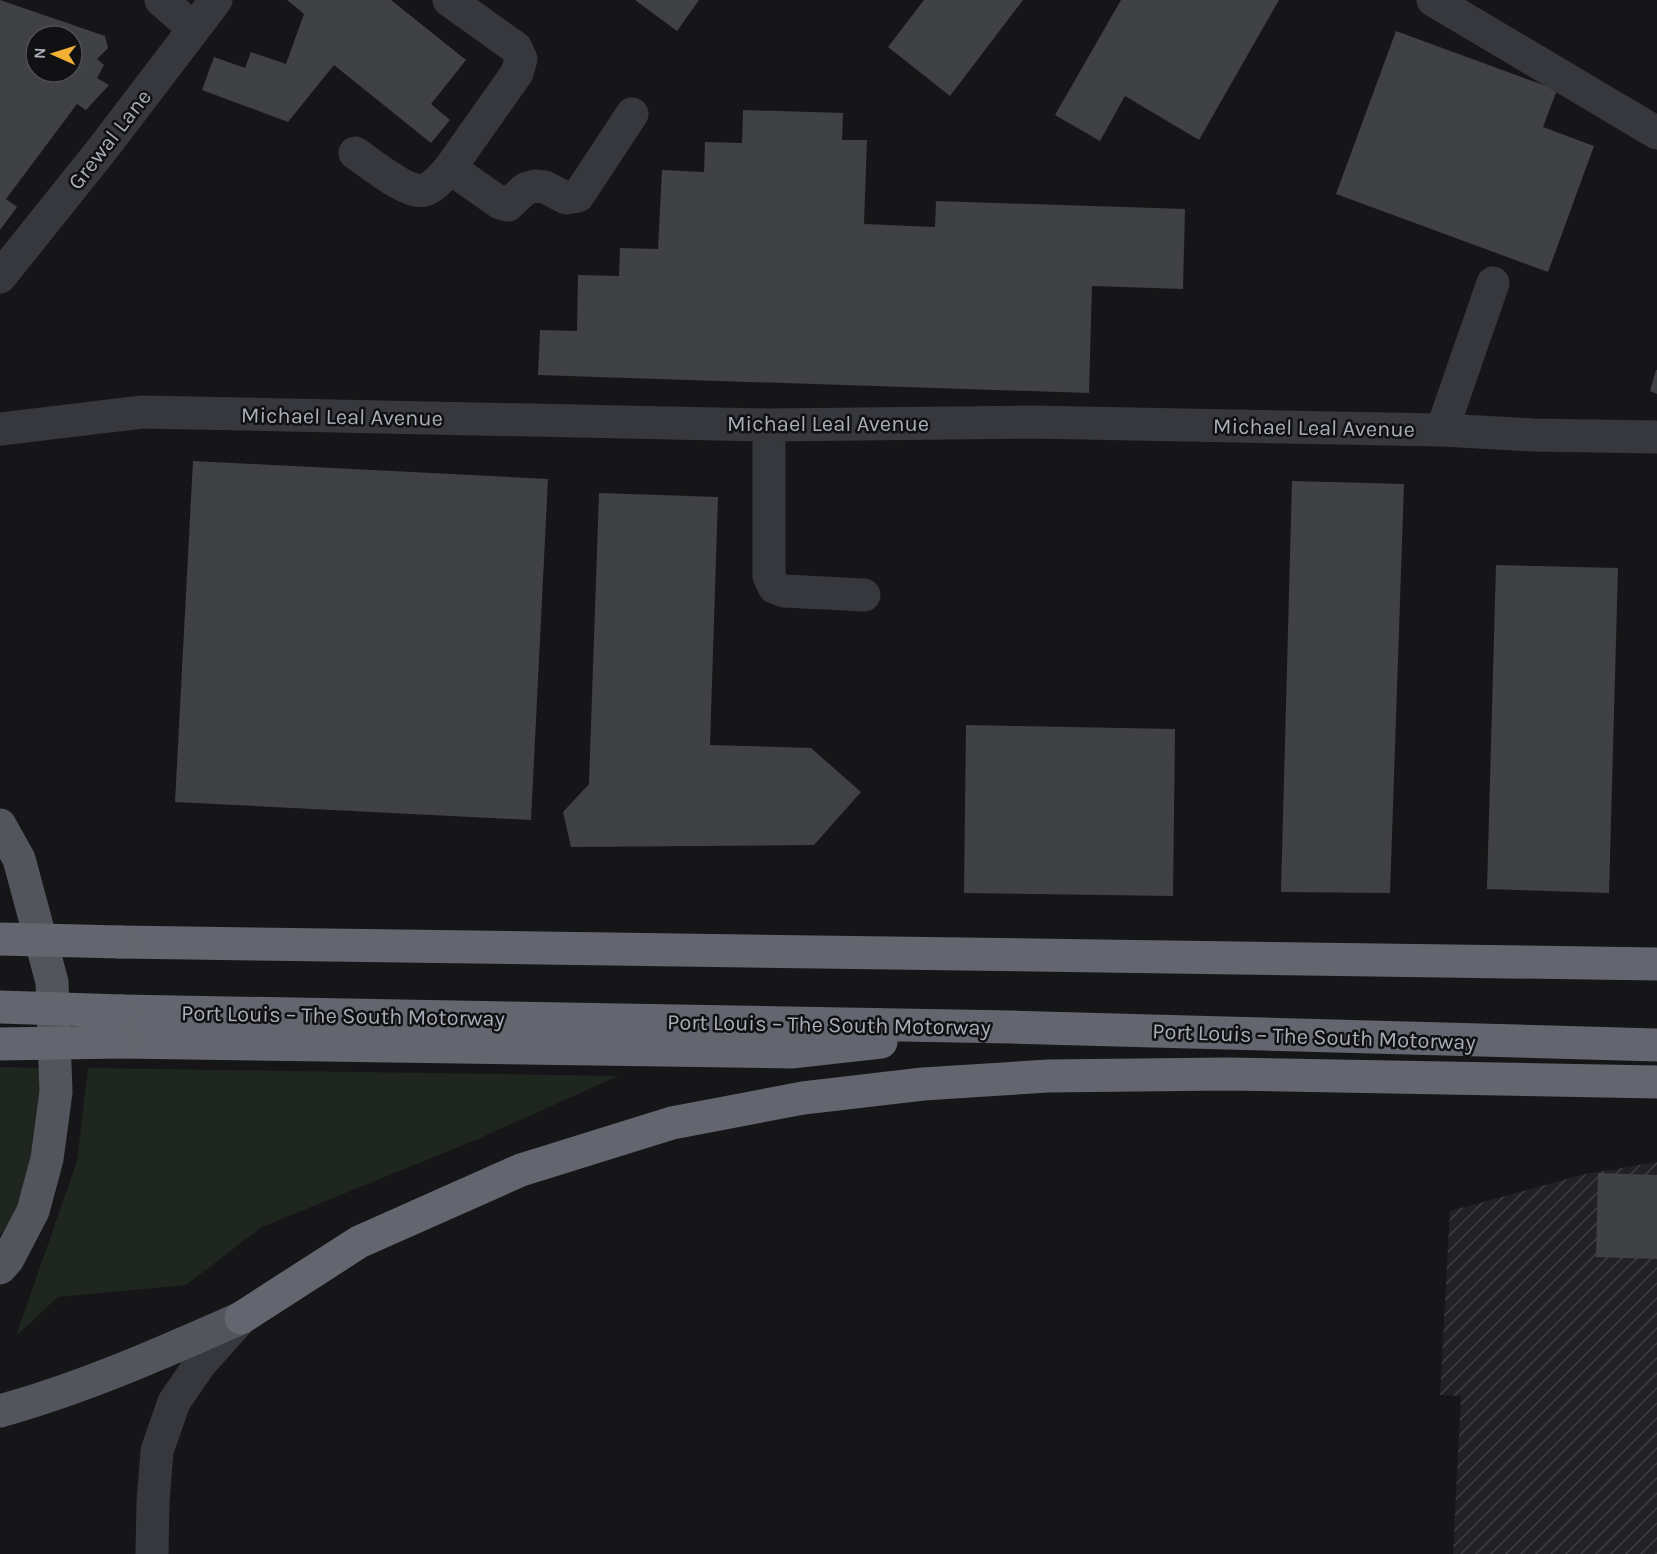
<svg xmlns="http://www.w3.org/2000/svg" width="1657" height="1554" viewBox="0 0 1657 1554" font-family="Karla,sans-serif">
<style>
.industrial{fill:url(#industrial-furrows)}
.grass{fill:#1e261f}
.building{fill:#404145;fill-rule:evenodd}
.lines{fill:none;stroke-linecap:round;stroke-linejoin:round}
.minor{stroke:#37383d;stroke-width:33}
.major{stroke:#53555c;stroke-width:33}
.highway{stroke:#63666e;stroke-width:33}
.highway-bridge{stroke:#63666e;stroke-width:33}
.labels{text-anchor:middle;stroke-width:5;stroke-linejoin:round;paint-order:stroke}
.street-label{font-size:22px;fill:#a8adb8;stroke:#111113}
</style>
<defs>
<pattern id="industrial-furrows" width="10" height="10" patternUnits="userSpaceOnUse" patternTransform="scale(1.5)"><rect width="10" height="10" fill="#222225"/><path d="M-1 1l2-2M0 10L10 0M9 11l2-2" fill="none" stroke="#3f3f43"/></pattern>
</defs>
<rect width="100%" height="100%" fill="#161618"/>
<path class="industrial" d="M1657,1162V1554H1453L1461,1396L1440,1395L1450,1211L1585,1174Z"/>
<path class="grass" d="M0,1067L45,1068L37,1146L22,1201L0,1236Z
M88,1068L618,1076L478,1139L262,1227L186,1285L58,1297L16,1336L77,1161Z"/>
<path class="building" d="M0,0L105,36L108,48L97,59L104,65L97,78L109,85L86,110L77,104L6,199L17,207L0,230ZM36,36H72V72H36Z
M287,0H391L466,60L431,104L450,120L431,143L334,65L288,122L202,90L214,57L245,68L251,52L286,64L304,14Z
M635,0H699L677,31Z
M924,0H1023L950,96L888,47Z
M1121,0H1279L1199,140L1125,96L1100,141L1055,115Z
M1396,31L1557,90L1543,127L1594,146L1548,272L1336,194Z
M743,110L843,113L842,140H867L864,224L935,227L936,201L1185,209L1183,289L1092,286L1089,393L538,375L540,330L577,331L578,275L619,276L620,248L658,249L662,170L704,172L705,142L742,143Z
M1656,370H1657V394L1650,391Z
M193,461L548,479L531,820L175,802Z
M1292,481L1404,484L1390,893L1281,892Z
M599,493L718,497L710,745L811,748L861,792L814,845L571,847L563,812L589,784Z
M1496,565L1618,568L1609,893L1487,889Z
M966,725L1175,729L1173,896L964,893Z
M1598,1173L1657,1175V1259L1596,1257Z"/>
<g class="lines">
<path class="minor" d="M161,0L193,28
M1433,0L1657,133
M355,153C369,162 409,196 425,190C435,186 443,176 450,168L517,73L521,59L516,48L449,0
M450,168L500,203L508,205L525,189L535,186L545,187L566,198L578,196L632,114
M0,277L104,147L216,0
M769,425V576L774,587L784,591L864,595
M0,429L142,412L769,425L1032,422L1442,430L1533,435L1657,437
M1442,430L1493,283
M152,1554L153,1502L157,1451L174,1402L200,1364L241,1318"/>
<path class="major" d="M0,825L19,859L52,982L56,1092L47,1159L33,1211L8,1259L0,1268
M0,1411C83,1388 162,1353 241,1318"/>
<path class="highway" d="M120,942L1657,964
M122,1011L1011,1027L1657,1045
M120,1042L791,1052L881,1042
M241,1318L359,1242L521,1170L672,1123L803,1098L923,1084L1048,1076L1227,1074L1657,1082"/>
<path class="highway-bridge" d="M0,939L120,942
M0,1007L122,1011
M0,1044L120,1042"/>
</g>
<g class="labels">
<g class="street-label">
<text transform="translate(109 139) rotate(-52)" y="8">Grewal Lane</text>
<text transform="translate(342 416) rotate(1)" y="8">Michael Leal Avenue</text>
<text x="828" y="431">Michael Leal Avenue</text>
<text transform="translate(1314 427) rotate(1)" y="8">Michael Leal Avenue</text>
<text transform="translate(343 1015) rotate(1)" y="8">Port Louis – The South Motorway</text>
<text transform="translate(829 1024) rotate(1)" y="8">Port Louis – The South Motorway</text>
<text transform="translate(1314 1036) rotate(2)" y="8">Port Louis – The South Motorway</text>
</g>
</g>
<g transform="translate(54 54) rotate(273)"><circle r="28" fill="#111113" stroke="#4d4f55" stroke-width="1.5"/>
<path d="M0-4.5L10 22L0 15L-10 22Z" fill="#f2b134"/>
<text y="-9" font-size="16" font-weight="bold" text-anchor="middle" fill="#a8adb8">N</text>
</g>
</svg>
